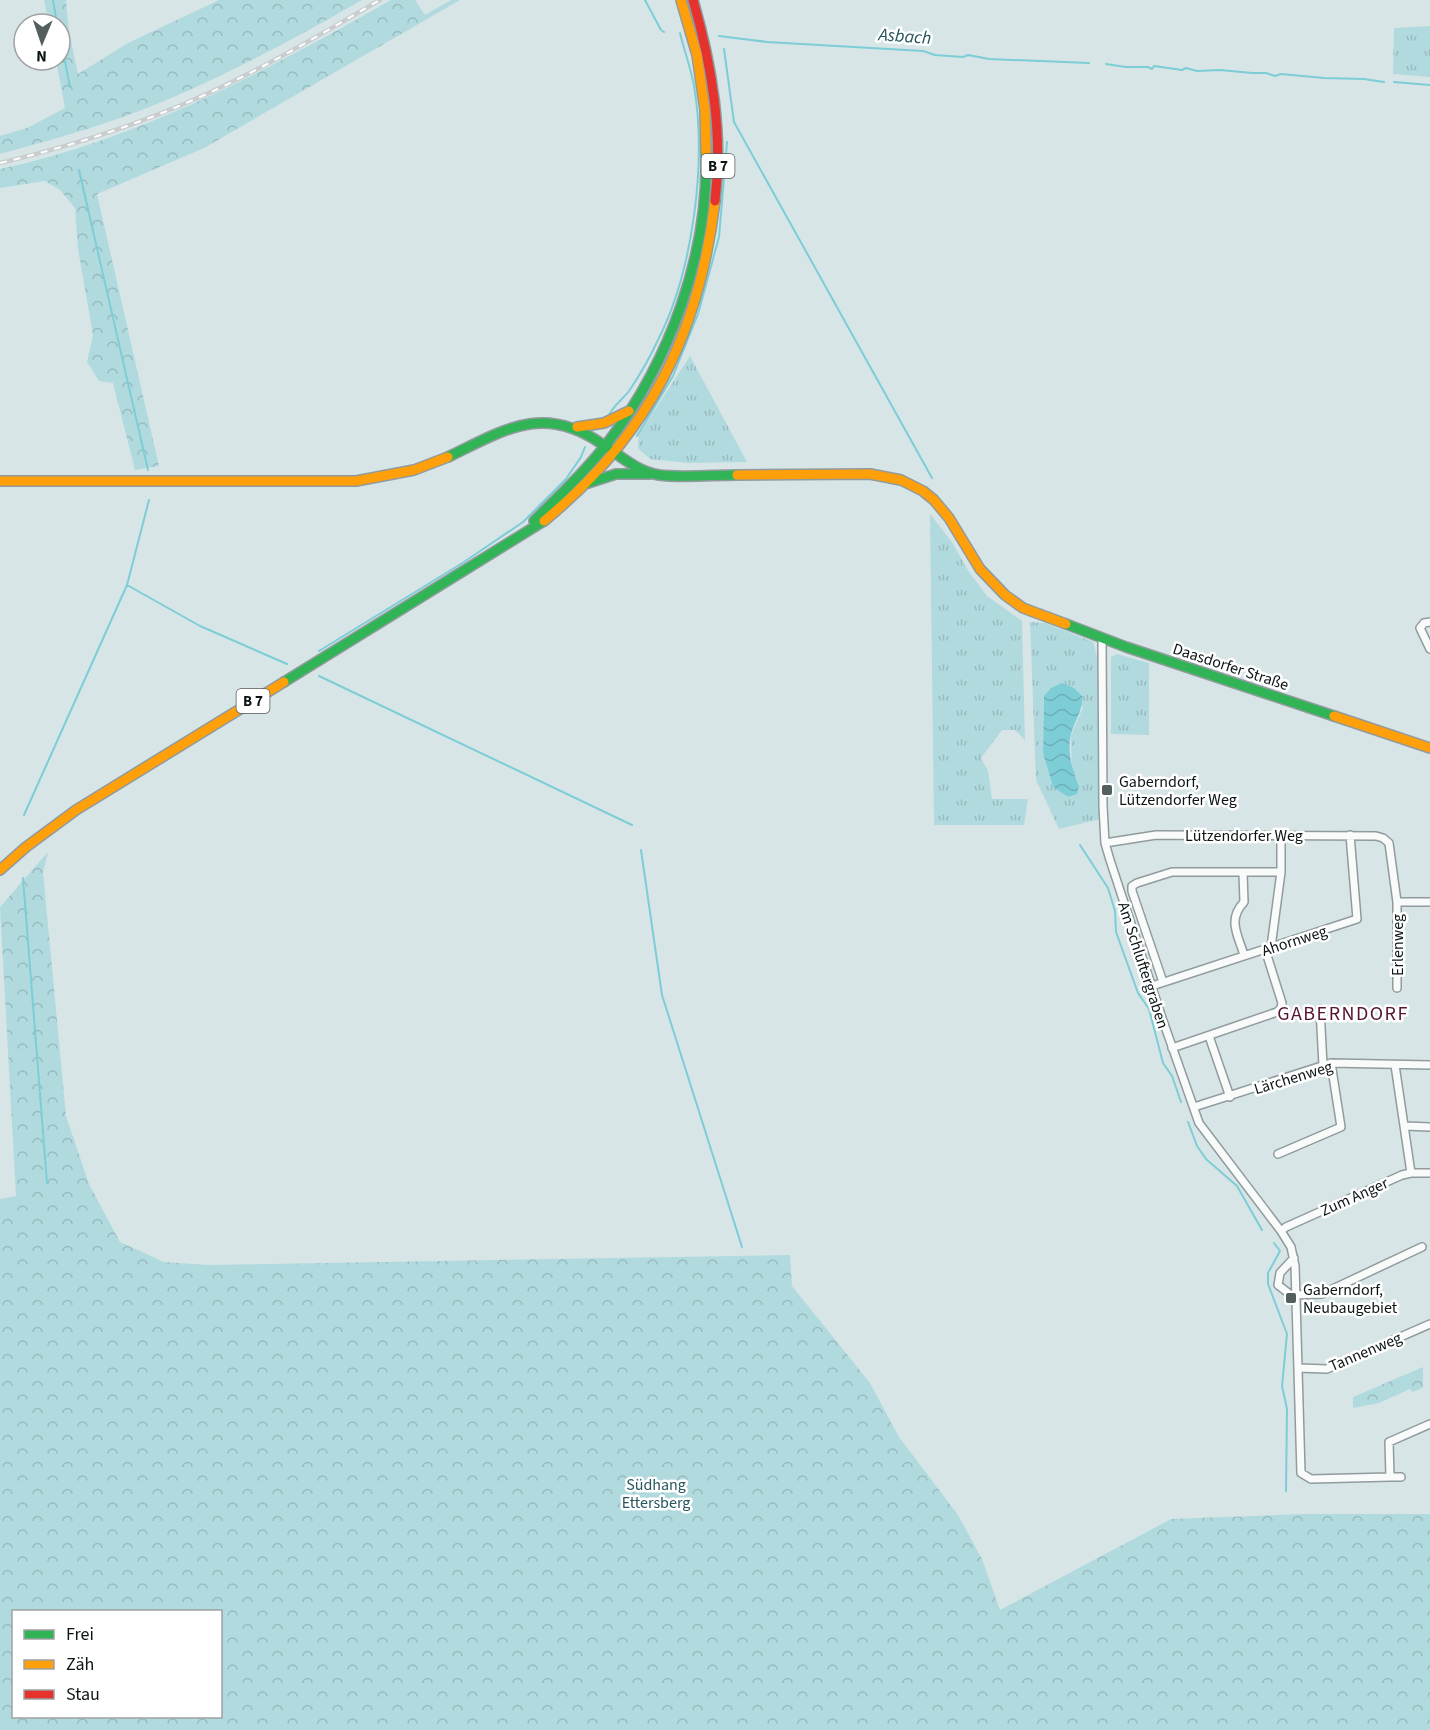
<svg xmlns="http://www.w3.org/2000/svg" width="1430" height="1730" viewBox="0 0 1430 1730" font-family="'Source Sans 3',sans-serif">
<style>
.grass{fill:url(#grass-tufts);fill-rule:evenodd}
.forest{fill:url(#forest-crowns);fill-rule:evenodd}
.water{fill:url(#water-waves)}
.lines{fill:none;stroke-linecap:round;stroke-linejoin:round}
.stream{stroke:#7dcdd7;stroke-width:2}
.street-casing{stroke:#919b9d;stroke-width:10}
.fast-casing{stroke:#919b9d;stroke-width:12}
.slow-casing{stroke:#919b9d;stroke-width:12}
.jam-casing{stroke:#919b9d;stroke-width:12}
.street{stroke:#f9fbfb;stroke-width:7}
.fast{stroke:#30b455;stroke-width:9}
.slow{stroke:#ff9f0a;stroke-width:9}
.jam{stroke:#e5322d;stroke-width:9}
.rail-casing{stroke:#c9cdce;stroke-width:4.5}
.rail{stroke:#fff;stroke-width:2;stroke-dasharray:7;stroke-linecap:butt}
.poi-dot{fill:#535e5f;stroke:#fff;stroke-width:2}
.labels{text-anchor:middle;stroke-width:5;stroke-linejoin:round;paint-order:stroke}
.shield{fill:#fff;stroke:#555b5c;stroke-width:1.5}
.shield-label{font-size:15px;font-weight:bold;fill:#0c1516}
.street-label{font-size:16px;fill:#0c1516;stroke:#fff}
.poi-label{font-size:16px;fill:#0c1516;stroke:#fff;text-anchor:start}
.park-label{font-size:16px;fill:#28575d;stroke:#fff}
.water-label{font-size:18px;font-style:italic;fill:#245359;stroke:#fff}
.quarter-label{font-size:20px;letter-spacing:1.5px;fill:#561533;stroke:#fff}
</style>
<defs>
<pattern id="grass-tufts" width="24" height="20" patternUnits="userSpaceOnUse" patternTransform="scale(1.5)"><rect width="24" height="20" fill="#b1dadf"/><path d="M3 7l-1-3M5 7V3M7 7l1-3M15 17l-1-3M17 17v-4M19 17l1-3" fill="none" stroke="#97babf"/></pattern>
<pattern id="forest-crowns" width="20" height="18" patternUnits="userSpaceOnUse" patternTransform="scale(1.5)"><rect width="20" height="18" fill="#b1dadf"/><path d="M2 6a3 3 0 1 1 6 0M12 15a3 3 0 1 1 6 0" fill="none" stroke="#97babf"/></pattern>
<pattern id="water-waves" width="16" height="10" patternUnits="userSpaceOnUse" patternTransform="scale(1.5)"><rect width="16" height="10" fill="#7dcdd7"/><path d="M0 5q4-4 8 0t8 0" fill="none" stroke="#6bafb8"/></pattern>
</defs>
<rect width="100%" height="100%" fill="#d7e5e7"/>
<path class="grass" d="M1430,26V77L1393,74L1394,28Z
M690,356L747,462L688,463L650,459L638,448L639,434Z
M930,514L952,542L969,572L987,596L1022,621L1025,740L1015,730H1002L981,758L988,771L992,799H1028L1024,825H934Z
M1030,622L1045,623L1093,642L1098,660L1100,819L1059,829L1036,780ZM1044,696L1083,707L1071,736L1072,770L1079,786L1077,794L1068,797L1053,787L1043,753Z
M1117,654L1149,663V735L1111,734V657Z"/>
<path class="forest" d="M44,0H66L69,32L78,74L128,43L219,0H362C285,44 206,87 123,117C83,131 41,143 0,154V136L27,128L65,108L56,60H60V24H49Z
M391,0H415L425,15L451,0H460L204,148L97,194L159,466L135,470L113,383L99,381L87,362L93,335L78,249L75,208L60,190L45,181L0,188V169C142,138 266,71 391,0Z
M48,852L43,872L66,1116L89,1184L120,1242L164,1262L208,1265L790,1255L792,1286L870,1383L899,1437L958,1515L982,1559L1000,1610L1171,1519L1303,1514H1430V1730H0V1199L16,1196L0,907ZM14,1612H220V1716H14Z
M1423,1367V1388L1412,1392L1410,1389L1379,1403L1353,1408V1397Z"/>
<path class="water" d="M1062,683L1074,688L1082,696C1083,711 1075,720 1071,734C1067,750 1072,771 1079,786L1077,794L1068,797L1053,787L1043,753L1044,696L1051,688Z"/>
<g class="lines">
<path class="stream" d="M53,0L57,24
M645,0L661,30L664,32
M60,36L70,87
M719,36L767,42L923,51L935,55L963,57L968,55L989,59L1089,63
M724,49L734,122L932,478
M1106,64L1126,67H1148L1152,69L1154,66L1182,70L1186,68L1197,71L1220,70L1252,73H1266L1275,76L1281,74L1324,78L1364,79L1384,82
M1394,82L1430,85
M79,170L148,470
M609,415C613,406 623,399 629,391C640,375 650,357 658,340C693,271 707,162 694,86C691,68 684,50 680,33
M637,436L673,376L698,314L719,237L727,142
M149,500L127,585L200,626L287,664
M319,651L464,562L523,522L566,479L581,457L585,447
M319,676L632,825
M24,815L127,585
M1080,845L1108,888L1115,911L1116,932L1138,993L1149,1009L1163,1063L1172,1076L1181,1102
M641,850L662,995L742,1247
M23,878L47,1183
M1188,1122L1197,1146L1206,1159L1237,1186L1262,1230
M1274,1243L1280,1251L1268,1273V1284L1287,1334L1282,1386L1287,1409L1286,1491"/>
<defs>
<path id="street" d="M1430,622L1424,623L1420,628L1430,649
M1102,639L1103,806L1105,843L1110,860L1162,1018L1199,1123L1281,1231L1291,1247L1295,1266L1301,1473L1311,1479L1390,1477L1389,1442L1430,1424
M1105,843L1156,835L1376,836L1383,838L1389,843L1397,902H1430
M1243,873L1244,902C1227,920 1238,935 1244,955
M1271,947L1281,872V835
M1163,982L1132,891V886L1137,883L1172,872H1281
M1152,986L1357,919L1350,835
M1397,988V902
M1320,1009L1323,1065
M1209,1036L1230,1097
M1172,1048L1277,1012L1281,1008L1282,1003L1265,949
M1395,1065L1411,1173
M1194,1107L1331,1063L1430,1065
M1405,1126L1430,1127
M1278,1154L1341,1127L1331,1063
M1281,1231L1286,1227L1402,1175L1411,1173H1430
M1294,1258L1280,1273L1278,1285L1291,1295L1322,1294L1422,1247
M1298,1368L1327,1369L1430,1324
M1390,1477H1401"/>
<path id="fast" d="M448,457C504,430 543,403 602,444C619,455 638,472 659,475C680,478 715,475 737,475
M585,484L616,474H650
M534,521C560,495 587,470 609,441C670,361 709,254 706,152
M1066,624L1126,647L1334,716
M284,682L544,521"/>
<path id="slow" d="M681,0L697,55L705,110L706,152
M577,427L604,423L629,411
M737,475L870,474L901,480L923,491L934,500L949,518L980,569L1005,595L1023,608L1066,624
M0,481H356L414,470L448,457
M544,521C649,435 699,334 715,201
M1334,716L1430,748
M0,870L26,847L76,810L284,682"/>
<path id="jam" d="M693,0C712,66 723,132 715,201"/>
</defs>
<use href="#street" class="street-casing"/>
<use href="#fast" class="fast-casing"/>
<use href="#slow" class="slow-casing"/>
<use href="#jam" class="jam-casing"/>
<use href="#street" class="street"/>
<use href="#fast" class="fast"/>
<use href="#slow" class="slow"/>
<use href="#jam" class="jam"/>
<defs>
<path id="rail" d="M0,163C81,144 162,117 236,80C285,56 333,27 380,0"/>
</defs>
<use href="#rail" class="rail-casing"/>
<use href="#rail" class="rail"/>
</g>
<g class="poi-dot">
<rect x="1101" y="784" width="12" height="12" rx="3"/>
<rect x="1285" y="1292" width="12" height="12" rx="3"/>
</g>
<g class="labels">
<g class="shield">
<rect x="701.5" y="154" width="33" height="24" rx="4.5"/>
<rect x="236.5" y="689" width="33" height="24" rx="4.5"/>
</g>
<g class="shield-label">
<text x="718" y="171">B 7</text>
<text x="253" y="706">B 7</text>
</g>
<g class="street-label">
<text transform="translate(1231 666) rotate(18)" y="6">Daasdorfer Straße</text>
<text x="1244" y="841">Lützendorfer Weg</text>
<text transform="translate(1294 940) rotate(-18)" y="6">Ahornweg</text>
<text transform="translate(1397 945) rotate(-90)" y="6">Erlenweg</text>
<text transform="translate(1144 965) rotate(72)" y="6">Am Schluftergraben</text>
<text transform="translate(1293 1077) rotate(-17)" y="6">Lärchenweg</text>
<text transform="translate(1354 1196) rotate(-24)" y="6">Zum Anger</text>
<text transform="translate(1365 1351) rotate(-23)" y="6">Tannenweg</text>
</g>
<g class="poi-label">
<text x="1119" y="787">Gaberndorf,<tspan x="1119" dy="18">Lützendorfer Weg</tspan></text>
<text x="1303" y="1295">Gaberndorf,<tspan x="1303" dy="18">Neubaugebiet</tspan></text>
</g>
<g class="park-label">
<text x="656" y="1490">Südhang<tspan x="656" dy="18">Ettersberg</tspan></text>
</g>
<g class="water-label">
<text transform="translate(905 36) rotate(4)" y="6">Asbach</text>
</g>
<g class="quarter-label">
<text x="1343" y="1020">GABERNDORF</text>
</g>
</g>
<rect x="12" y="1610" width="210" height="108" fill="#ffffff" stroke="#9ea1a2" stroke-width="1.5"/>
<rect x="24" y="1630" width="30" height="9" fill="#30b455" stroke="#9ea1a2" stroke-width="1.5"/>
<text x="66" y="1640" font-size="18" fill="#0c1516">Frei</text>
<rect x="24" y="1660" width="30" height="9" fill="#ff9f0a" stroke="#9ea1a2" stroke-width="1.5"/>
<text x="66" y="1670" font-size="18" fill="#0c1516">Zäh</text>
<rect x="24" y="1690" width="30" height="9" fill="#e5322d" stroke="#9ea1a2" stroke-width="1.5"/>
<text x="66" y="1700" font-size="18" fill="#0c1516">Stau</text>
<g transform="translate(42 42) rotate(182)"><circle r="28" fill="#ffffff" stroke="#9ea1a2" stroke-width="1.5"/>
<path d="M0-4.5L10 22L0 15L-10 22Z" fill="#535e5f"/>
<text y="-9" font-size="16" font-weight="bold" text-anchor="middle" fill="#0c1516">N</text>
</g>
</svg>
